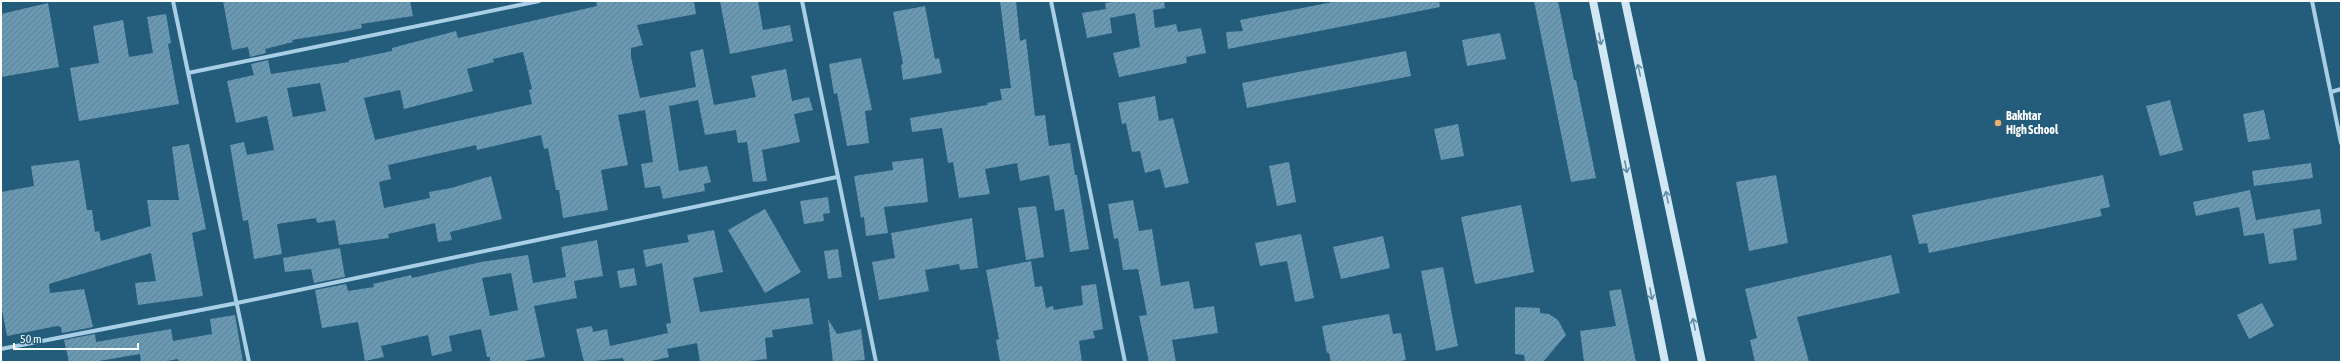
<svg xmlns="http://www.w3.org/2000/svg" width="2342" height="363" viewBox="0 0 2342 363" font-family="'Asap Condensed',sans-serif">
<style>
.building{fill:url(#building-hatch);fill-rule:evenodd}
.lines{fill:none;stroke-linecap:round;stroke-linejoin:round}
.minor{stroke:#a8cfe5;stroke-width:4}
.secondary{stroke:#d1e7f4;stroke-width:8}
.oneway{stroke:#618da5}
.poi-dot{fill:#efaf6c;stroke:#245c7b;stroke-width:1.5}
.labels{text-anchor:middle;stroke-width:3;stroke-linejoin:round;paint-order:stroke}
.poi-label{font-size:12px;font-weight:bold;fill:#fff;stroke:#245c7b;text-anchor:start}
</style>
<defs>
<pattern id="building-hatch" width="6" height="6" patternUnits="userSpaceOnUse"><rect width="6" height="6" fill="#6999b3"/><path d="M-1 1l2-2M0 6l6-6M5 7l2-2" fill="none" stroke="#5f7e8f"/></pattern>
</defs>
<rect width="100%" height="100%" fill="#245c7b"/>
<path class="building" d="M223,1H410L413,16L361,24L362,28L348,31L292,40L293,42L265,49L266,53L250,57L248,47L232,50Z
M596,1H694L696,14L637,25L643,45L631,48V57L640,98L696,87L690,52L703,49L714,105L756,97L751,76L786,69L792,101L809,97L813,110L794,114L800,142L762,150L767,181L753,182L747,142L738,143L736,130L705,135L698,100L669,106L679,171L707,166L711,182L704,184L705,191L663,199L660,186L645,188L641,164L653,162L645,110L618,115L628,165L601,170L608,210L563,218L559,190H556L548,148L544,149L541,135L477,150L476,145L388,165L391,179L379,182L384,208L430,198L429,192L451,188L491,176L502,219L450,232L452,240L438,242L435,223L388,234L389,238L339,245L335,220L317,223L316,218L277,224L282,254L254,259L248,220L243,221L230,145L244,142L247,155L274,150L267,116L236,123L227,81L254,75L251,64L268,60L271,74L349,62V60L392,51V48L456,31L458,38L597,6ZM523,52L532,89L529,90L532,104L375,140L364,98L400,90L404,109L473,91L467,69L494,62L493,59ZM320,83L326,111L293,117L287,88Z
M720,1H758L763,30L790,25L793,41L730,54Z
M1000,1H1016L1020,41L1026,39L1035,116L1045,115L1049,146L1070,143L1075,175H1077L1089,249L1070,252L1064,209L1055,211L1049,175L1020,181L1017,163L985,169L990,194L959,198L953,162L948,163L942,128L912,132L910,118L987,105V103L1002,100L1000,89L1011,88Z
M1119,1H1164L1165,8L1153,10L1155,28L1176,24L1178,32L1201,28L1206,53L1186,57L1187,63L1119,77L1113,53L1140,47L1135,13L1110,18L1112,33L1087,38L1082,13L1106,9L1105,3Z
M1338,1H1439L1440,7L1228,49L1226,32L1243,31L1240,20Z
M1534,1H1558L1574,80H1576L1596,178L1571,182Z
M48,3L59,67L1,77V14Z
M925,6L935,59L939,58L942,73L903,80L901,65L903,64L893,12Z
M166,14L171,43L168,44L179,104L79,121L70,68L99,63L93,26L123,20L129,57L153,53L147,17Z
M1500,33L1506,59L1467,66L1462,40Z
M1406,51L1411,76L1247,108L1242,83Z
M861,58L872,110L865,111L869,143L847,146L837,93L834,94L829,64Z
M1155,96L1159,121L1173,118L1189,183L1165,188L1160,169L1145,173L1140,151L1132,152L1126,123L1122,124L1118,103Z
M2170,100L2183,150L2160,156L2146,106Z
M2264,110L2270,139L2248,142L2243,114Z
M1458,124L1464,156L1441,160L1434,129Z
M189,144L206,229L192,233L203,296L138,305L135,283L156,281L151,253L49,284L50,293L84,289L93,327L62,333L61,327L57,326L7,336L1,305V192L34,186L31,166L79,160L87,210H92L95,232L99,231L101,241L151,226L147,200H179L172,147Z
M923,158L928,202L884,207L888,233L866,236L864,217L861,218L854,176L893,170L892,162Z
M1289,162L1296,202L1277,206L1269,166Z
M2311,163L2313,178L2254,186L2252,171Z
M1776,175L1788,243L1749,251L1736,182Z
M2103,175L2110,207L2100,209L2102,216L1929,253L1927,243L1919,244L1912,215Z
M2250,190L2256,220L2320,209L2322,224L2293,229L2297,260L2269,264L2264,233L2244,236L2239,207L2196,216L2193,202Z
M828,197L830,213L823,214L824,221L804,224L800,201Z
M1133,200L1139,231L1152,229L1161,286L1189,281L1194,309L1214,306L1218,333L1172,340L1176,362H1149L1139,316L1147,315L1138,269L1123,270L1118,238L1114,239L1108,204Z
M1521,205L1534,272L1475,284L1461,217Z
M1036,206L1044,257L1026,260L1018,208Z
M765,209L801,272L765,293L728,230Z
M972,218L978,268L960,270L959,264L925,270L929,291L879,300L872,262L895,258L891,233Z
M714,230L723,272L693,278L700,312L809,298L813,324L772,330L773,337L765,338L767,359L741,362H700L697,343L667,349L669,357L647,362H624L623,358L584,362L576,329L592,326L593,332L607,329L610,346L668,333L666,324L671,323L662,263L646,267L643,250L689,242L687,235Z
M1301,234L1314,298L1295,302L1287,261L1260,266L1255,243Z
M1383,236L1390,268L1341,279L1333,247Z
M597,240L603,276L574,281L577,298L534,306L545,357L518,362H490V357H487L481,329L449,336L452,351L432,356L428,335L381,346L384,357L365,361L358,322L322,328L315,290L346,284L348,291L374,287L373,284L411,275L412,278L481,262L528,255L533,283L566,277L561,247ZM511,273L518,310L490,316L482,278Z
M340,248L345,277L314,283L311,269L285,272L283,258Z
M838,249L842,277L828,279L824,251Z
M1891,255L1900,293L1797,317L1809,362H1755L1750,340L1757,338L1745,289Z
M1031,261L1035,287L1042,286L1046,308L1053,306L1054,310L1083,305L1081,286L1096,284L1103,329L1093,331L1095,338L1079,341L1082,362H1000L996,340L999,339L986,270Z
M1443,267L1458,346L1436,351L1421,271Z
M634,268L637,285L620,288L617,271Z
M1621,289L1636,362H1584L1580,331L1616,326L1609,291Z
M2262,303L2274,326L2249,339L2237,315Z
M1515,307L1540,308V313L1549,314L1558,320L1566,335L1543,362H1525L1524,355L1515,354Z
M1389,314L1393,334L1401,333L1406,360L1395,362H1331L1329,353H1327L1322,326Z
M235,315L243,362H179L178,359L162,362H141L140,354L93,362H69L64,340L95,334L96,342L171,329L173,341L212,334L210,319Z
M828,319L837,334L861,329L865,360L833,362Z"/>
<g class="lines">
<path class="minor" d="M173,1L249,362
M802,1L876,362
M1051,1L1125,362
M2312,1L2341,143
M188,73L539,1
M2331,92L2341,89
M1,349L237,303L837,177"/>
<path class="secondary" d="M1593,1L1665,362
M1625,1L1702,362"/>
</g>
<defs><path id="oneway-shaft" d="M-6 0H5M1.5-3L5.5 0L1.5 3" fill="none" stroke-width="1.6" stroke-linecap="round" stroke-linejoin="round"/></defs>
<g class="oneway">
<use href="#oneway-shaft" transform="translate(1600 39) rotate(79)"/>
<use href="#oneway-shaft" transform="translate(1639 70) rotate(-102)"/>
<use href="#oneway-shaft" transform="translate(1626 167) rotate(79)"/>
<use href="#oneway-shaft" transform="translate(1667 197) rotate(-102)"/>
<use href="#oneway-shaft" transform="translate(1651 294) rotate(79)"/>
<use href="#oneway-shaft" transform="translate(1694 324) rotate(-102)"/>
</g>
<circle class="poi-dot" cx="1998" cy="123" r="4"/>
<g class="labels">
<g class="poi-label">
<text x="2006" y="120">Bakhtar<tspan x="2006" dy="14">High School</tspan></text>
</g>
</g>
<rect width="2342" height="363" fill="none" stroke="#ffffff" stroke-width="4"/>
<path d="M14 343v6h124v-6" fill="none" stroke="#ffffff" stroke-width="2"/>
<text x="20" y="343" font-size="12" fill="#ffffff" stroke="#245c7b" stroke-width="3" paint-order="stroke">50 m</text>
</svg>
